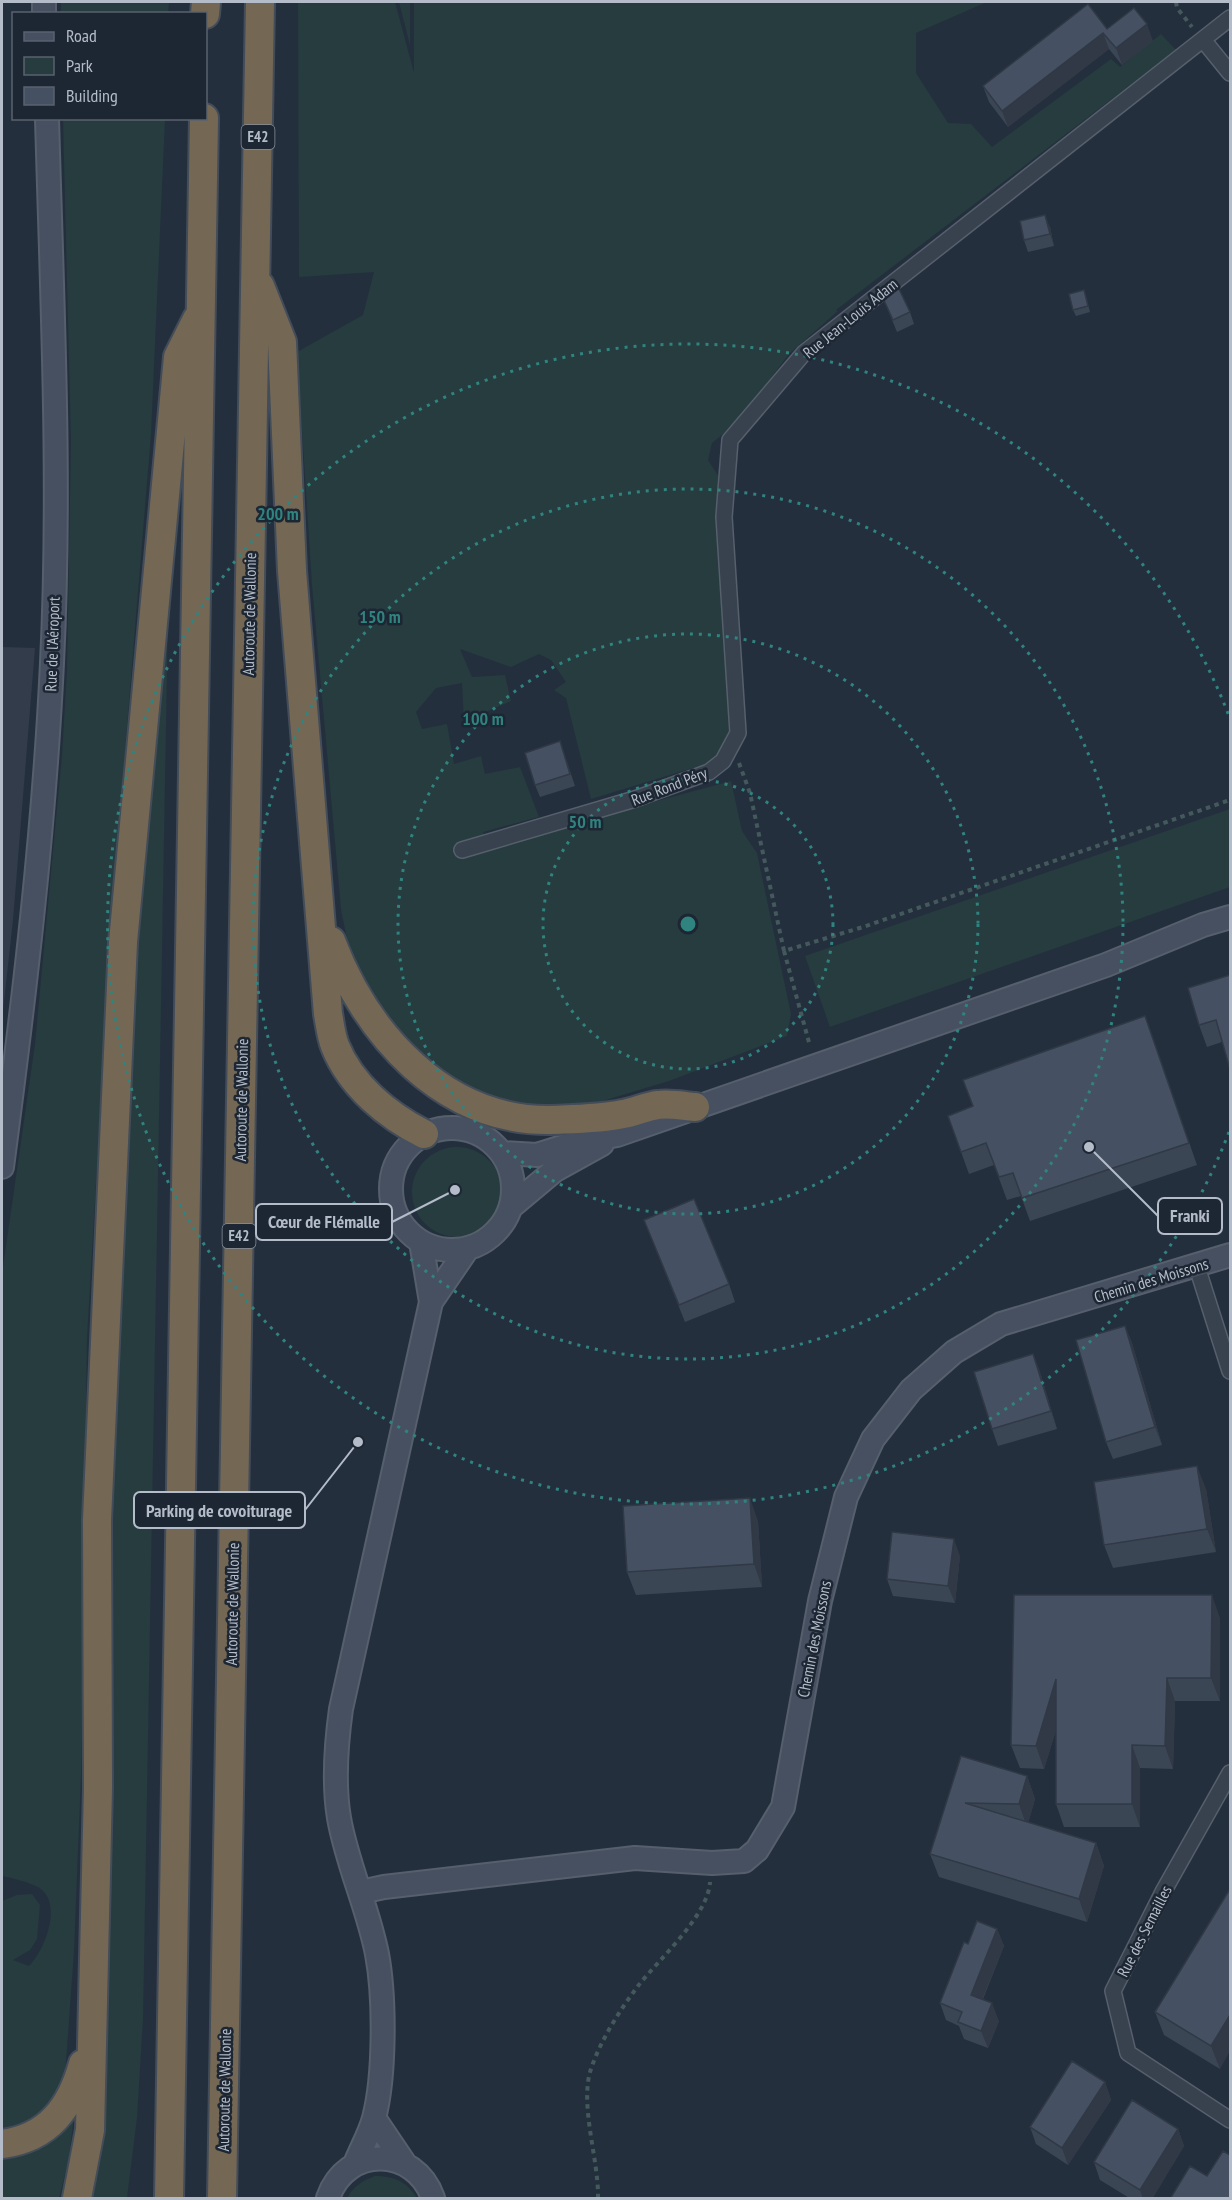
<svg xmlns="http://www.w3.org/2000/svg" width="1232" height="2200" viewBox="0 0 1232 2200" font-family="'PT Sans Narrow',sans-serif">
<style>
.airport{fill:#323c4b}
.green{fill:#263c3f}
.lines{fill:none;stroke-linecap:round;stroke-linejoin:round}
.street-casing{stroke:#565f6c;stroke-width:18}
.secondary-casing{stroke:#565f6c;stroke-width:26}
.highway-casing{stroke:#434c59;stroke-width:32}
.path{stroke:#44595c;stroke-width:4;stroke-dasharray:4.5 4.5;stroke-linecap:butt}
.street{stroke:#38414e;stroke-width:15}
.secondary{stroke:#465061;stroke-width:22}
.highway{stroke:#746855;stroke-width:28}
.wall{fill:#3b4654}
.shaded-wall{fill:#303945}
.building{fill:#455162;stroke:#303945;stroke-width:1.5}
.ring{fill:none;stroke:#308480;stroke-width:3;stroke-dasharray:3 6}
.labels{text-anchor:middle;stroke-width:5;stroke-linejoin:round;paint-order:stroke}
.shield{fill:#1d2633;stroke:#878f9c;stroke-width:1.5}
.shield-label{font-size:15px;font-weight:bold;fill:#b4bcc9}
.street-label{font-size:16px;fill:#b4bcc9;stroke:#1d2633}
.centre{fill:#308480;stroke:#1d2633;stroke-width:3}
.ring-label{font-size:18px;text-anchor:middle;font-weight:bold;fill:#308480;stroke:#1d2633;stroke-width:5;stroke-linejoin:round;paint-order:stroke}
.leader{fill:none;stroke:#b4bcc9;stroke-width:2}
.callout-dot{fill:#b4bcc9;stroke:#1d2633;stroke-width:2}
.callout{fill:#1d2633;stroke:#b4bcc9;stroke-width:2}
.callout-label{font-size:18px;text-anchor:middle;font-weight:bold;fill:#b4bcc9}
</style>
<rect width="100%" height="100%" fill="#242f3e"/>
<path class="airport" d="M2,647L35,648L13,920L2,1020Z"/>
<path class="green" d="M61,2H169L168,13H61Z
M298,2H395L414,73V2H987L916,33V73L948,123L971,124L992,147L1111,59L1120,67L1161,34L1176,50L836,310L838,311L789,354L737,423L712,443L708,460L719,477L729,731L720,753L706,764L591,799L566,698L554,690L566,682L551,660L539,654L511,667L460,649L472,677L505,675L511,701L488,711L482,726L464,722L462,683L436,688L416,712L422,729L447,724L454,764L481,756L485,774L520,767L539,817L483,832L487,847L731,781L742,831L757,853L791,1014L787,1036L669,1081L559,1114L474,1097L420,1061L380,1016L349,949L341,909L312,585L297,352L363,315L374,272L299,277Z
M399,2H410V45Z
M63,119H165L151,434L112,909L87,1338L81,1775L74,1951L65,2076L46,2113L2,2134V1901L17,1895L32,1894L40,1905L37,1939L30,1950L13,1960L29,1966C45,1950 64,1902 38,1887C28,1882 12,1878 2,1876V1274L35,1044L62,755L67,671L71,440Z
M169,556L143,2019L137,2118L127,2198H84L106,1559L130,1024Z
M1230,809V887L830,1027L805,956Z
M412 1192a45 45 0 1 1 90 0a45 45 0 1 1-90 0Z
M74,2117L68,2163L59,2198H2V2153Z
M375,2176C395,2176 407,2182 417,2198H347C354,2186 362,2181 375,2176Z"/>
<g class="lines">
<defs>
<path id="street" d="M1204,41L1230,73
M462,850L635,799L709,772L723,761L738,733L724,517L730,440L804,353L1230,18
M1197,1267L1230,1371
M1230,1773L1163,1892L1113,1991L1128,2053L1230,2120"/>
<path id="secondary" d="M44,2V14
M391 1189a61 61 0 1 1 122 0a61 61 0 1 1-122 0Z
M503,1153L537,1155L575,1143L617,1135L1106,965L1203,925L1230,917
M2,1167C24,1000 44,832 52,663C61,482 52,300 47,118
M512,1206L555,1170L602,1144
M421,1242L431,1302
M361,1892L384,1887L635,1858L712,1863L744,1861L757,1850L783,1807L820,1601L846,1497L873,1439L911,1390L954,1352L1001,1324L1230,1255
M374,2118L405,2164
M355,2164C361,2149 370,2133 374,2118C385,2076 385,1997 377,1954C368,1908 347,1864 339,1818C333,1782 336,1745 341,1709L431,1302L468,1248
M328,2198C346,2145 415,2146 433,2198"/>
<path id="highway" d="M205,14L206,2
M260,286L282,342L292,571L328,1014C330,1024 331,1036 335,1046C351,1086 388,1116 424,1134
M331,941C366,1034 443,1121 550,1120C574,1119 600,1119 623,1114C635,1112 647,1106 658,1105C670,1103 683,1106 695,1107
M2,2144C49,2138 71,2107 83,2064
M77,2198L90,2130L98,1787L97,1520L123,942L178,357L197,319
M169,2198L204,118
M222,2198L260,2"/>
</defs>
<use href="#street" class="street-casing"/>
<use href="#secondary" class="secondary-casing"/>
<use href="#highway" class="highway-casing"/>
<path class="path" d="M1176,2L1177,8L1192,27
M739,763L750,793L784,951L863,927L1230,800
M784,951L810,1046
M598,2198C599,2159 578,2102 592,2066C602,2038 620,2010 638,1986C659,1959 708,1916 710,1882"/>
<use href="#street" class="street"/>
<use href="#secondary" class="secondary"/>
<use href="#highway" class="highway"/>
</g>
<path class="wall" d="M1107,29L1153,41L1122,65L1109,49L1008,127L989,102L983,86Z
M1050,227L1054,246L1028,252L1024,240Z
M1084,290L1090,312L1076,316L1073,310Z
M882,296L910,312L914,324L897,332Z
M560,741L575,786L540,797L535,785Z
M1230,975L1222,1042L1207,1047L1199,1025Z
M1145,1016L1197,1165L1030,1221L1021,1196L1007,1200L994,1165L969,1174L948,1116L973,1106Z
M644,1220L729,1284L735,1302L685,1322Z
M1125,1326L1132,1343L1162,1445L1113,1459L1106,1442Z
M1033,1354L1040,1372L1057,1429L998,1446L992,1429Z
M1206,1489L1216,1552L1113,1568L1104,1545Z
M758,1521L762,1587L636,1595L627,1572Z
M960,1556L955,1603L893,1596L887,1579Z
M1220,1618V1701H1175L1173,1769L1140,1768V1827H1064L1056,1804V1730L1044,1769L1020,1768L1011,1745Z
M961,1756L1027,1776L1035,1799L1028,1823L1096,1843L1104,1866L1087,1922L939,1877L930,1854Z
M1230,1889L1220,2069L1164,2035L1155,2012Z
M997,1929L1004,1946L983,1999L999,2021L988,2048L964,2039L959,2026L946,2020L940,2003L968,1944Z
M1105,2082L1111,2100L1068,2165L1036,2144L1030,2127Z
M1178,2129L1184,2146L1152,2199H1131L1100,2180L1094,2162Z"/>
<path class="shaded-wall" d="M1147,24L1153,41L1122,65L1116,48Z
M1103,33L1109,49L1008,127L1002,111Z
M1045,215L1050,227L1054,246L1050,234Z
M1125,1326L1132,1343L1162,1445L1155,1427Z
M1033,1354L1040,1372L1057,1429L1051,1411Z
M1197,1466L1206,1489L1216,1552L1207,1529Z
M750,1498L758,1521L762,1587L754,1564Z
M954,1539L960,1556L955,1603L948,1586Z
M1212,1595L1220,1618V1701L1211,1678Z
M1167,1678L1175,1701L1173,1769L1165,1746Z
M1056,1679L1065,1702L1044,1769L1036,1746Z
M1132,1745L1140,1768V1827L1132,1804Z
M1027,1776L1035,1799L1027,1827L1019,1804Z
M1096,1843L1104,1866L1087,1922L1079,1899Z
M997,1929L1004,1946L977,2012L971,1995Z
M992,2003L999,2021L988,2048L981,2031Z
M1230,2015V2051L1220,2069L1211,2046Z
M1105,2082L1111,2100L1068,2165L1062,2148Z
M1178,2129L1184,2146L1152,2199H1143L1140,2190Z"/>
<path class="building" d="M1088,4L1107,29L1134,8L1147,24L1116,48L1103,33L1002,111L983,86Z
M1045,215L1050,234L1024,240L1020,221Z
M899,289L910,312L893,320L882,296Z
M1084,290L1088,306L1073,310L1069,294Z
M560,741L570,774L535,785L525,753Z
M1230,975V1069L1216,1020L1199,1025L1188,988Z
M1145,1016L1189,1143L1022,1198L1013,1173L999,1177L986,1143L961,1152L948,1116L973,1106L963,1080Z
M694,1199L729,1284L679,1305L644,1220Z
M1125,1326L1155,1427L1106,1442L1076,1340Z
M1033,1354L1051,1411L992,1429L974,1372Z
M1197,1466L1207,1529L1104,1545L1094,1482Z
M750,1498L754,1564L627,1572L623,1506Z
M892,1532L954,1539L948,1586L887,1579Z
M1014,1595H1212L1211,1678H1167L1165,1746L1132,1745V1804H1056V1679L1036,1746L1011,1745Z
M961,1756L1027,1776L1019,1804L965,1803L1096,1843L1079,1899L930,1854Z
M1230,1889V2015L1211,2046L1155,2012Z
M977,1921L997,1929L971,1995L992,2003L981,2031L958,2022L962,2012L940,2003L964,1942L968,1944Z
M1072,2061L1105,2082L1062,2148L1030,2127Z
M1132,2100L1178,2129L1140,2190L1094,2162Z
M1223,2151L1230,2155V2199H1170L1190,2166L1207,2176Z"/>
<g class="ring">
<circle cx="688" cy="924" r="145"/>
<circle cx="688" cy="924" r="290"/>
<circle cx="688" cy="924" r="435"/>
<path d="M1229 1132A580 580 0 1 1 1229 716"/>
</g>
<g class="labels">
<g class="shield">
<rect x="241.5" y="125" width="33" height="24" rx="4.5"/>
<rect x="222.5" y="1224" width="33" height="24" rx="4.5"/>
</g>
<g class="shield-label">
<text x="258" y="142">E42</text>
<text x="239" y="1241">E42</text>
</g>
<g class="street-label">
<text transform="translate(850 318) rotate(-39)" y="6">Rue Jean-Louis Adam</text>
<text transform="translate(249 614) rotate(-89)" y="6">Autoroute de Wallonie</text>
<text transform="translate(52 644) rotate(-88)" y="6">Rue de l'Aéroport</text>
<text transform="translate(669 786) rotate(-21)" y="6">Rue Rond Péry</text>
<text transform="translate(241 1100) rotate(-89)" y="6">Autoroute de Wallonie</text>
<text transform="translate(1151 1280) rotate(-17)" y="6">Chemin des Moissons</text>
<text transform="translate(232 1604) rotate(-89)" y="6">Autoroute de Wallonie</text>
<text transform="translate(814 1639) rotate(-79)" y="6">Chemin des Moissons</text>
<text transform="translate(1144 1931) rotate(-63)" y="6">Rue des Semailles</text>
<text transform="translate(224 2090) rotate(-89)" y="6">Autoroute de Wallonie</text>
</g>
</g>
<circle cx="688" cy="924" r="9" class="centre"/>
<g class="ring-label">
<text x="278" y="520">200 m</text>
<text x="380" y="623">150 m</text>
<text x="483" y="725">100 m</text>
<text x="585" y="828">50 m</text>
</g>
<path class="leader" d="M1089 1147L1158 1216M455 1190L392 1222M358 1442L305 1510"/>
<g class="callout-dot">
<circle cx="1089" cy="1147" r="6"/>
<circle cx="455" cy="1190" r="6"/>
<circle cx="358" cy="1442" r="6"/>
</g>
<g class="callout">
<rect x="1158" y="1198" width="64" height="36" rx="6"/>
<rect x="256" y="1204" width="136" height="36" rx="6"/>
<rect x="134" y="1492" width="171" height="36" rx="6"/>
</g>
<g class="callout-label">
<text x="1190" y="1222">Franki</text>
<text x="324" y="1228">Cœur de Flémalle</text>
<text x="219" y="1517">Parking de covoiturage</text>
</g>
<rect width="1232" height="2200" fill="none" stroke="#b4bcc9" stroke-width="6"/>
<rect x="12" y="12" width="195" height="108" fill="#1d2633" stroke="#59626f" stroke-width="1.5"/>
<rect x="24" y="32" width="30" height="9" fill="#465061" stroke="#59626f" stroke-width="1.5"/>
<text x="66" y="42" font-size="18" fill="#b4bcc9">Road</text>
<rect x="24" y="57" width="30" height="18" fill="#263c3f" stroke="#59626f" stroke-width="1.5"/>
<text x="66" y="72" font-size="18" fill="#b4bcc9">Park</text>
<rect x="24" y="87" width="30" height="18" fill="#455162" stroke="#59626f" stroke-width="1.5"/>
<text x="66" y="102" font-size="18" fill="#b4bcc9">Building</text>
</svg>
